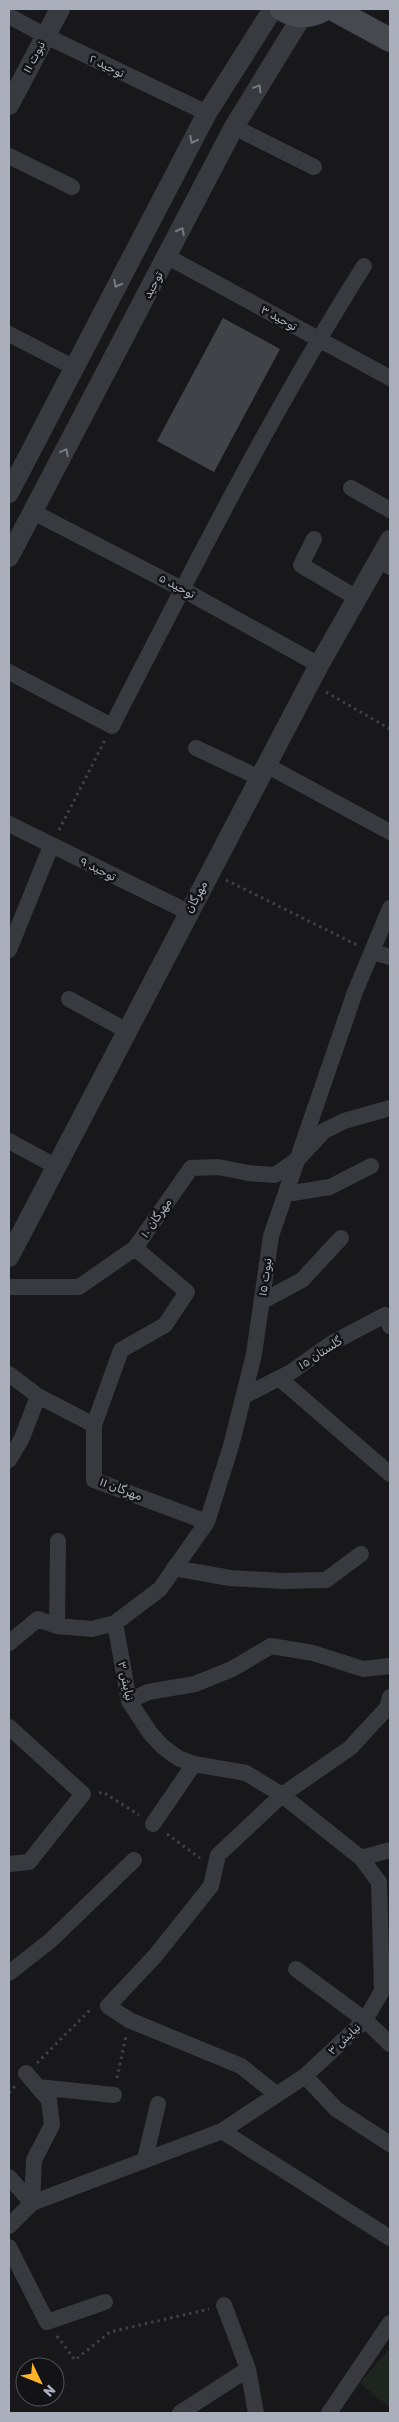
<svg xmlns="http://www.w3.org/2000/svg" width="399" height="2422" viewBox="0 0 399 2422" font-family="Rubik,Cairo,sans-serif">
<style>
.green{fill:#1e261f}
.building{fill:#424348}
.lines{fill:none;stroke-linecap:round;stroke-linejoin:round}
.path{stroke:#3f4147;stroke-width:3;stroke-dasharray:2.5 4;stroke-linecap:butt}
.minor{stroke:#393a40;stroke-width:16}
.tertiary{stroke:#393a40;stroke-width:20}
.secondary{stroke:#474950;stroke-width:24}
.oneway{stroke:#777a84}
.labels{text-anchor:middle;stroke-width:5;stroke-linejoin:round;paint-order:stroke}
.street-label{font-size:12px;fill:#aaafbb;stroke:#131316}
</style>
<rect width="100%" height="100%" fill="#18181b"/>
<path class="green" d="M390,2348V2408L360,2383Z"/>
<path class="building" d="M223,318L280,349L214,472L157,441Z"/>
<g class="lines">
<path class="path" d="M326,692L390,729
M59,830L105,740
M226,880L357,945
M99,1793L103,1792L139,1815
M167,1834L200,1858
M37,2063L92,2008
M117,2078L126,2036
M9,2093L15,2086
M57,2336L75,2360L110,2332L209,2309"/>
<path class="minor" d="M9,16L46,36L207,113
M234,127L314,167
M9,156L72,187
M168,257L390,378
M9,334L73,367
M351,488L390,510
M33,512L182,589L319,665
M314,539L301,565L357,598
M379,560L390,567
M9,672L112,726C192,570 271,413 364,266
M196,748L260,778
M266,765L390,832
M9,824L188,912
M9,950L51,846
M373,952L390,957
M69,999L127,1031
M9,1141L57,1167
M286,1194L330,1187L371,1166
M9,1287H79L135,1248L191,1168L218,1167L248,1173L275,1175L298,1159L324,1131L344,1121L390,1108
M261,1302L302,1280L341,1238
M9,1374L38,1396L94,1425V1480L207,1522
M279,1378L390,1474
M244,1396L291,1372L332,1343L385,1315L390,1326
M94,1425L121,1350L165,1325L187,1292L135,1248
M9,1460L22,1438L38,1396
M174,1568L230,1578L283,1581L326,1580L361,1554
M57,1626L58,1541
M9,1643L38,1619L57,1626L92,1629L115,1623L160,1589L207,1522L231,1446L254,1354L271,1236L355,992L390,908
M129,1701L148,1692L195,1684L232,1669L271,1646L313,1653L363,1669L390,1666
M9,1727L83,1794L29,1862L9,1864
M153,1824L194,1764
M361,1858L390,1850
M296,1969L365,2020L390,2044
M9,1973L50,1941L134,1860
M26,2073L49,2100L52,2125L34,2160L32,2203
M305,2076L336,2109L390,2144
M38,2087L114,2095
M276,2094L241,2066L129,2020L108,2006L155,1956L211,1886L218,1855L282,1795L350,1748L387,1708L390,1697
M222,2131L390,2238
M145,2159L158,2104
M9,2177L32,2203
M9,2226L32,2203L222,2131L305,2076L365,2020L382,1991L379,1882L361,1858L282,1795L246,1773L194,1764L178,1758L163,1747L150,1733L129,1701L115,1623
M9,2247L47,2322L105,2302
M224,2305L248,2369
M180,2413L248,2369L256,2413
M329,2413L390,2323"/>
<path class="tertiary" d="M9,105L60,9
M9,493L207,113L273,9
M9,557L234,127L302,16
M9,1257L319,665L390,540"/>
<path class="secondary" d="M282,9C295,18 311,17 324,9
M333,9L390,40"/>
</g>
<defs><path id="oneway-chevron" d="M-2-3.5L2.5 0L-2 3.5" fill="none" stroke-width="1.6" stroke-linecap="round" stroke-linejoin="round" transform="scale(1.25)"/></defs>
<g class="oneway">
<use href="#oneway-chevron" transform="translate(258 88) rotate(-59)"/>
<use href="#oneway-chevron" transform="translate(193 140) rotate(118)"/>
<use href="#oneway-chevron" transform="translate(181 231) rotate(-63)"/>
<use href="#oneway-chevron" transform="translate(117 284) rotate(118)"/>
<use href="#oneway-chevron" transform="translate(65 452) rotate(-62)"/>
</g>
<g class="labels">
<g class="street-label">
<text transform="translate(34 57) rotate(-62)" y="4">نبوت ۱۱</text>
<text transform="translate(107 66) rotate(26)" y="4">توحید ۲</text>
<text transform="translate(153 285) rotate(-62)" y="4">توحید</text>
<text transform="translate(279 318) rotate(29)" y="4">توحید ۳</text>
<text transform="translate(177 586) rotate(28)" y="4">توحید ۵</text>
<text transform="translate(98 869) rotate(26)" y="4">توحید ۹</text>
<text transform="translate(196 897) rotate(-62)" y="4">مهرگان</text>
<text transform="translate(156 1218) rotate(-55)" y="4">مهرگان ۱۰</text>
<text transform="translate(265 1277) rotate(-82)" y="4">نبوت ۱۵</text>
<text transform="translate(320 1353) rotate(-33)" y="4">گلستان ۱۵</text>
<text transform="translate(121 1489) rotate(21)" y="4">مهرگان ۱۱</text>
<text transform="translate(126 1681) rotate(78)" y="4">نیایش ۳</text>
<text transform="translate(344 2039) rotate(-43)" y="4">نیایش ۳</text>
</g>
</g>
<rect width="399" height="2422" fill="none" stroke="#aaafbb" stroke-width="20"/>
<g transform="translate(40 2382) rotate(133)"><circle r="24" fill="#131316" stroke="#4f5158"/>
<path d="M0-4L9 19L0 12L-9 19Z" fill="#ffb42c"/>
<text y="-8" font-size="14" font-weight="bold" text-anchor="middle" fill="#aaafbb">N</text>
</g>
</svg>
